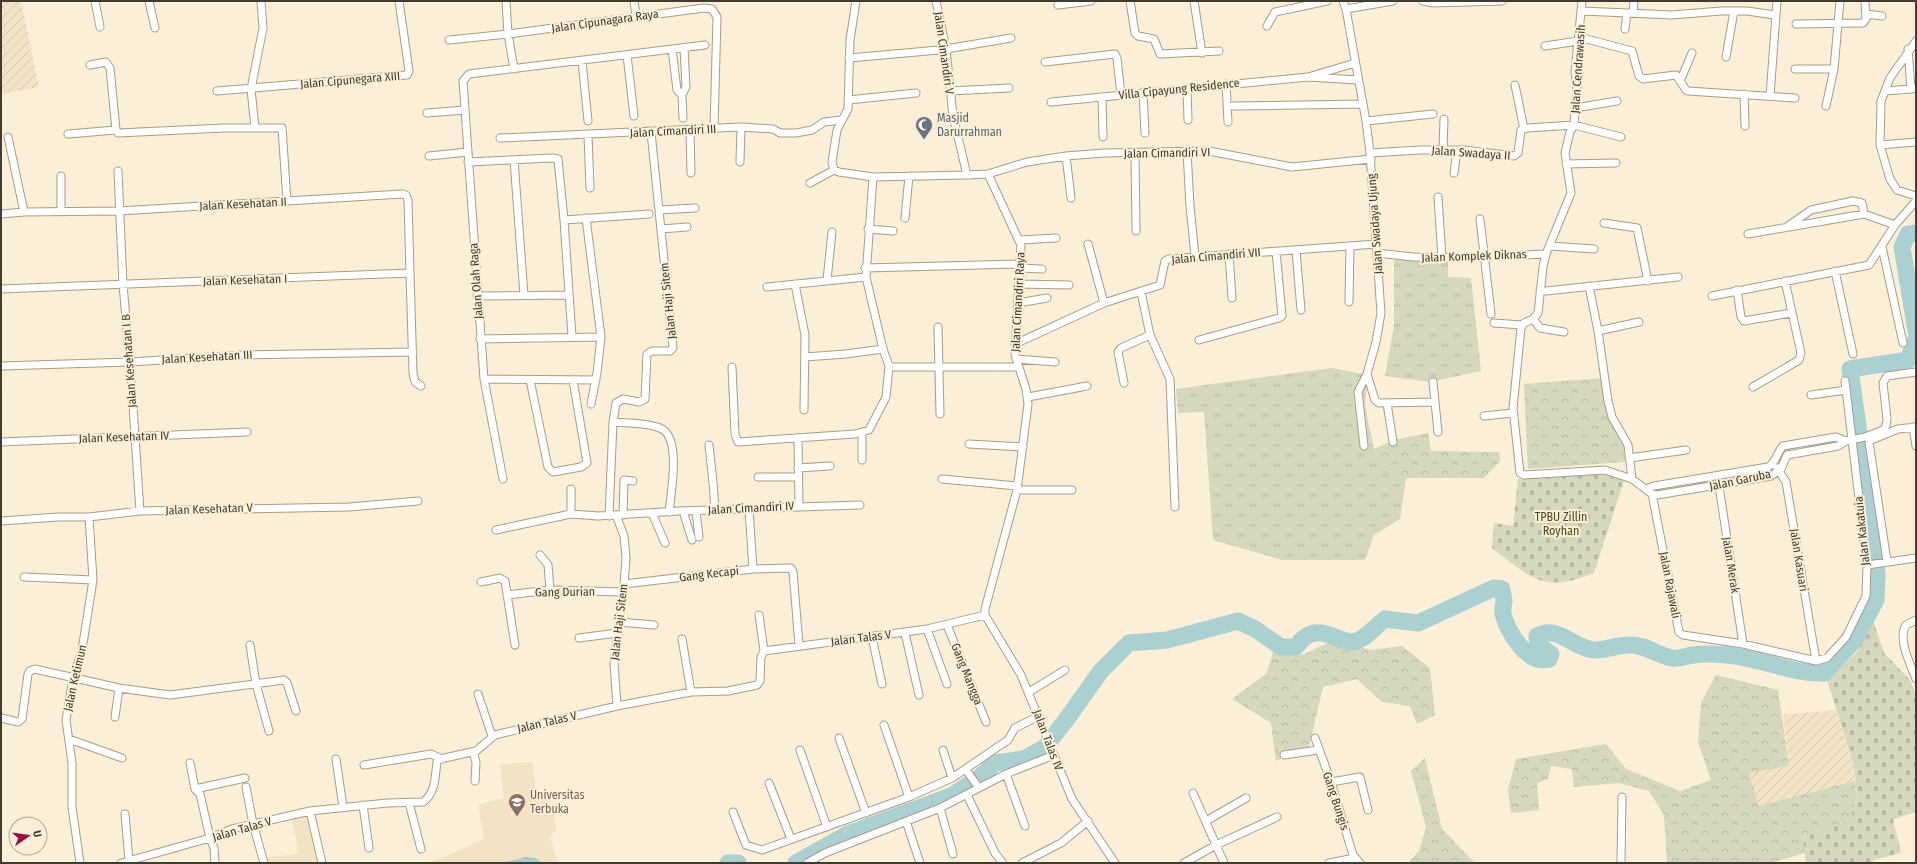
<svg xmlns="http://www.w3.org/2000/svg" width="1917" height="864" viewBox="0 0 1917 864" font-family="'Fira Sans Condensed',sans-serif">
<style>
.built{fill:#f2e3c4}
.industrial{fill:url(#industrial-furrows)}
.grass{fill:url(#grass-tufts)}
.forest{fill:url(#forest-crowns)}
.cemetery{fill:url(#cemetery-stones)}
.water{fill:url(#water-ripples)}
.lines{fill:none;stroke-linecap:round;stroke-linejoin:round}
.river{stroke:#aad1d1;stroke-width:17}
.street-casing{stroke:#a89d87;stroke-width:9}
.street{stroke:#fff;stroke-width:7}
.labels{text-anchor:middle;stroke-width:4;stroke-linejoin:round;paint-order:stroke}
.street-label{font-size:12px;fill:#403c32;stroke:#fbefd8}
.worship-label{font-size:12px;fill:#5b616d;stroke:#fbefd8;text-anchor:start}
.park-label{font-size:12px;fill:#484a17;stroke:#fbefd8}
.education-label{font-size:12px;fill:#785e54;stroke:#fbefd8;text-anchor:start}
</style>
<defs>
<pattern id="industrial-furrows" width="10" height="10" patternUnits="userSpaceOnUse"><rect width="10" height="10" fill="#f2e3c4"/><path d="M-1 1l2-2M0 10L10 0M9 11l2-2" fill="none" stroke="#d1c4a9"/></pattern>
<pattern id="grass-tufts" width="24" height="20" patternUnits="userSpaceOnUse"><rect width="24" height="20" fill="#d5d8bc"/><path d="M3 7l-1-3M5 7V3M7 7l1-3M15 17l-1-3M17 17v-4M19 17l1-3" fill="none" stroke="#b8baa2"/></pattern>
<pattern id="forest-crowns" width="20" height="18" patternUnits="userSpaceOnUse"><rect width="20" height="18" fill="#d5d8bc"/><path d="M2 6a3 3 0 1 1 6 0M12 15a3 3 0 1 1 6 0" fill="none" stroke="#b8baa2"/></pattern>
<pattern id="cemetery-stones" width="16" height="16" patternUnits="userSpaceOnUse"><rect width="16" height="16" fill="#d5d8bc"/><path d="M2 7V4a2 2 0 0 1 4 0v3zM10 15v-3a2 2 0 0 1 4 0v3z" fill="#b8baa2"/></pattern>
<pattern id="water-ripples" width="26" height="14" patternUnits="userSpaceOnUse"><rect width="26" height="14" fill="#aad1d1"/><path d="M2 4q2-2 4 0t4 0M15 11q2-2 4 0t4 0" fill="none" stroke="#93b4b4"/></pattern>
</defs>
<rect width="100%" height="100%" fill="#fbefd8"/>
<path class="built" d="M532,762L536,792L548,795L557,830L550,836L558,863H430L484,839L478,805L504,798L500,764Z
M316,815L323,852L317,863H261V858L299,854L292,820Z"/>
<path class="industrial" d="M1,1H21L39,87L1,94Z
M1836,710L1854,765L1855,781L1759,806L1749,773L1789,766L1783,715Z"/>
<path class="grass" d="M1394,260L1448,261V277L1471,278L1481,371L1430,382L1385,376L1394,325Z
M1332,368L1368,375L1365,406L1374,449L1389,476L1406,478L1400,519L1374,535L1365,560H1282L1213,540L1204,412L1178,413L1176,389Z"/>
<path class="forest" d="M1603,378L1606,412L1623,436L1625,462L1528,469L1524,384Z
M1428,433L1431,451L1499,452L1500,461L1484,478H1406L1389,476L1374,449L1394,440Z
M1334,640L1370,650L1402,646L1430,668L1435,715L1417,724L1410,706L1382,702L1357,679L1323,687L1309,747L1276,761L1271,723L1232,699L1267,673L1275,645L1302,655Z
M1716,675L1778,690L1789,766L1749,773L1759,806L1855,781L1857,796L1850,820L1803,837L1805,853L1770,863H1667L1664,815L1649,791L1619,783L1574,787L1572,769L1551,766L1548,779L1537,783L1539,810L1511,813L1508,790L1516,759L1606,744L1626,769L1680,791L1711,780L1698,742L1701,703Z
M1425,758L1442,829L1475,863H1408L1419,851L1426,827L1411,771Z"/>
<path class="cemetery" d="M1611,474L1624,481L1594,573C1543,594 1532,578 1492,548L1494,523L1513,526L1518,479Z
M1873,621L1884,653L1910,680L1916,695V812L1893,819L1901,853L1873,860V863H1806L1803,837L1850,820L1857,796L1854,765L1827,680L1858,651Z"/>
<path class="water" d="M525,857L536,858L542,863H502Z"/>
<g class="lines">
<path class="river" d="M1916,233L1908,234L1902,247L1916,331
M728,863H738
M796,863L848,834L951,796L980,777L995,763L1024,759L1044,748L1066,720L1101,671L1129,643L1167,640L1238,621L1255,629L1281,647H1296C1319,614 1340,650 1359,640C1368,636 1377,625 1385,619L1418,623L1494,588L1502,589C1502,593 1504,598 1504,601C1504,605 1502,610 1503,614C1508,632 1527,665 1549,659L1551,654L1538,645L1537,636C1557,624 1573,648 1593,650C1602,651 1618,645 1629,645C1644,644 1657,655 1672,658C1678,659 1686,656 1693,655C1706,653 1721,654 1735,656C1765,660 1794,674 1824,673L1854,641L1876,600L1877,575L1874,541L1850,369L1908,360L1916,339"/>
<defs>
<path id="street" d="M95,1L100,27
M149,1L155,28
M506,1L508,34L704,8L712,9L717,17L714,128
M634,1L636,16
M856,1L850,40L848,109L837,130L832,162L834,170L839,172L873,177L967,175L988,174L1027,162L1066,156L1104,153L1198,151H1209L1292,167L1371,159
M936,1L946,49L953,116L967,175
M1130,1L1135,33L1138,36L1154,39L1160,54L1219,51
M1194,1L1202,53
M1343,1L1346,9L1366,121L1370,153L1381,313L1376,342L1367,374L1358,392L1364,446
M1423,1L1433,3L1502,1
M1582,1L1575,72L1577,87L1574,125L1570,132L1565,153L1571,193L1546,254L1543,267L1538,313L1533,319L1524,323L1521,328L1513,408L1520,473L1524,475L1605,470L1632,479L1652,494L1657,495L1771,476L1781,469L1787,455L1838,446L1846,441L1865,437L1883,430L1886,426L1887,419L1883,383L1887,376L1916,372
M1058,5L1091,1
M1346,9L1393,1
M1582,11L1672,15L1721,11H1747L1775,15
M1633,13L1634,1
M1866,14L1882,16
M1796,24L1863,23L1866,19L1865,1
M1267,26L1275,12L1327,1
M1625,29L1627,13
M1579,37L1632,51L1639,76L1643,79L1676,75L1686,90L1688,91L1795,98
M449,40L508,34L514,69
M1916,41L1890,78L1881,101L1880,145L1890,179L1897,190L1916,196
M1545,46L1578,41
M672,49L677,90L682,95
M946,49L1011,38
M1908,49L1911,89L1916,88
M627,55L634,116
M1726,57L1734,11
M849,58L939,50
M582,61L588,121
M1045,62L1115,54L1117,58L1121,95
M1355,63L1308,77L1358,80
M90,65L106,62L110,68L116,130
M1795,69H1834
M1681,79L1692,53
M1226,84L1228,122
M1515,85L1524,129
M1187,88L1188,120
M217,91L407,75L409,71L399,1
M950,91L1009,88
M1885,91L1911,89
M1143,92L1145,133
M1744,94L1745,126
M1770,96L1777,1
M1102,97L1103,137
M848,100L916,93
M1051,102L1308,77
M1233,106L1363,104
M1826,106L1834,69L1840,1
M1575,108L1617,101
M427,113L465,110
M683,118L682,95L686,87L684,48
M1366,121L1433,114
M255,128L251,89L263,28L261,1
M690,130L691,173
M68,134L116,130L118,133L224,128H282L287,201
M588,135L590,188
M8,137L24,212
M500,138L741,127L773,129L780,133H796L812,130L824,122L842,120
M1880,145L1916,142
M1443,150L1444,119
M1187,151L1190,206L1195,256
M1370,153L1420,150H1464L1514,156L1518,153L1521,130L1528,128L1574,125L1621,137
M1135,154L1136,231
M429,156L468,152
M1066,156L1071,198
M514,160L524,295
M468,162L553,158L558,159L564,220L572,336
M740,162L741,127
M1566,164L1616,163
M118,171L123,285L130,362L140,511
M1454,173L1457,150
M988,174L1021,245L1015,355L1026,389L1028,404L1017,490L985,609V615L1021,675L1072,799L1115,863
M810,183L834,170
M1438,197L1442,258
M659,210L695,208
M61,211V176
M1,214L24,212L119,211L402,194L406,195L408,200L410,273
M586,218L601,337L597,373L591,404
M905,218L909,176
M1480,219L1491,314
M564,220L649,214
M1604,223L1637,228L1648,281
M1788,226L1811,210L1853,201L1862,203L1864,214
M661,229L687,227
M868,229L893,231
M1748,234L1864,214L1895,225
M1020,240L1056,238
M1088,244L1104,303
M1550,246L1594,249
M1882,247L1903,343
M1296,250L1301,310
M1377,253L1413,257L1453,258L1546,254
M1229,254L1232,298
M865,268L1020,264
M1020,268L1042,269
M1835,271L1853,354
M827,280L832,232
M795,284L805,335L804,410
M1019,284L1069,285
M1589,286L1598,331L1608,401L1612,417L1628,445L1632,479
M767,287L866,277
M1,289L410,273L413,373L415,382L421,386
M1737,290L1741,317L1744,321L1791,313
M1540,291H1546L1678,277
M1141,292L1150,335L1170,379L1175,507
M477,296L568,295
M1712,296L1869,265L1895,225L1916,201
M1349,302L1350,246
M1018,303L1047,298
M1533,319L1540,328L1564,332
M1494,323L1522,325
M938,327L940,414
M1598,331L1639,322
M480,339L601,337
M1199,340L1279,318L1282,316L1276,251
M1015,344L1104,303L1160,285L1165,261L1169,259L1376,244
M805,357L846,354L883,349
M1016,359L1055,362
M1,366L130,362L244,355L413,352
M889,366L893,367H1017
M732,367L735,434L738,442L855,434L869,430L886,397L889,366L883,349L866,277L873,177
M1367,374L1375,400L1379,403L1435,402
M484,379L596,380
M530,380L548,467L553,472L581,467L587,463L573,380
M1433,382L1438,432
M1124,383L1118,352L1121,348L1150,335
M1753,387L1799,360L1801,353L1785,281
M1811,395L1846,390
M1028,397L1087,386
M1387,403L1393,442
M1484,416L1513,413
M613,422C626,423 651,423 662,429C681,439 671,494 669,512
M1913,427L1916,446
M798,438L799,507
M1,442L247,432
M969,444L1023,447
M709,445L713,482L715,511
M1629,458L1686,450
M862,460V433
M798,468L830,466
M1777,468L1786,482L1816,661
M758,477H798
M503,479L484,379L463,81L469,74L705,45
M942,479L1017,486
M1719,486L1743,644
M571,489V514
M1646,489L1654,486L1768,467C1777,462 1776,453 1783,446L1836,437L1846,441
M1017,490H1072
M1652,494L1679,632L1683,635L1743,644L1816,661L1827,658L1846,637L1866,596L1867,565L1845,381
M749,510L753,569
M683,511L692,540
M696,511L699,537
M652,513L665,543
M616,515L624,536L626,558L624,584L614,663L617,706
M623,515L624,480L633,481
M609,516L613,422L616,403L623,399L639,402L645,399L647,354L652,351H670L673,348L651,132
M1,521L58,517H89L140,511L349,507L418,501
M496,530L571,514L598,516L679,511L860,505
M540,555L548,565L550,590
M1887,561L1869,442L1871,440L1898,429L1916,427
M1867,565L1916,558
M24,577L93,580
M481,582L500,578L505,581L515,645
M624,584L753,569L791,568L793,572L799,645
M507,595L550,590L623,592
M759,615L764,651
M1916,620L1906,625C1897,639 1911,665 1916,679
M619,622L654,625
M947,625L986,722
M927,629L947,684
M905,633L919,695
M872,637L882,684
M579,638L617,633
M682,639L691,692
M250,645L256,684L269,731
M1029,692L1065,670
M478,694L492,736
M115,717L119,688
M1,718L18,722L22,719L28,674L30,671L35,669L119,688L170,695L284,680L287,683L296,711
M884,725L909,797
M839,738L866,813
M1315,738L1331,782L1353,855L1360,863
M69,739L122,758
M800,750L827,827
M943,750L952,778
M473,752L476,762L475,781
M1284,755L1318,750
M336,759L343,807
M190,763L195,789L200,794L210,838L214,848L215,863
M364,765L431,754L442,759
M966,770L979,788
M1006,774L1025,826
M1331,782L1360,777L1368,810
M769,783L791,839
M246,787L253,824L264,863
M195,789L245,778
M1193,793L1224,863
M967,795L995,853L1002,862
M409,803L421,849
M363,805L369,848
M940,808L953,854
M310,811L322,863
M733,812L746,845L762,850L909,797L952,778L1008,740L1015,728L1039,716
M125,814L129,861
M906,821L920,863
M1206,821L1246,798
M80,863L72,807V763L66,720L73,679L82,650L93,580L89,517
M121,863L210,838L232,829L310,811L387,803L423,802C436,793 435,776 437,762L440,759L476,751L495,735L617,706L691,692L728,691L757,685L760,681L761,657L764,651L927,629L985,615
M807,863L825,853L940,808L1006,774L1054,755
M1022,863L1061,843L1088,821
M1184,863L1216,845L1277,817
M1329,863L1355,858
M1621,863L1622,797"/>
</defs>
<use href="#street" class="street-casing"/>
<use href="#street" class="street"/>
</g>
<defs>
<symbol id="mosque-pin" viewBox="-11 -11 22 30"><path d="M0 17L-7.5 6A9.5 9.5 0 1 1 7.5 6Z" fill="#6b7280" stroke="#fbefd8"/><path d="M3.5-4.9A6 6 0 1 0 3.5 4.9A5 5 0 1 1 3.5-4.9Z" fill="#fff"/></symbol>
<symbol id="university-pin" viewBox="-11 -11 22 30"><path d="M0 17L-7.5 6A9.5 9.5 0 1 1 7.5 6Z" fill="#8d6e63" stroke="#fbefd8"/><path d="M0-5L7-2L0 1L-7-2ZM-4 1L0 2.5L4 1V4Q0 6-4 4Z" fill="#fff"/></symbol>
</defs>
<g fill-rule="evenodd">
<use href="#mosque-pin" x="914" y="115" width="20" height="27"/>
<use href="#university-pin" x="507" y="792" width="20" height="27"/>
</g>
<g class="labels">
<g class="street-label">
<text transform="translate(605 21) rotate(-8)" y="4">Jalan Cipunagara Raya</text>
<text transform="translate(944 53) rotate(82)" y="4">Jalan Cimandiri V</text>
<text transform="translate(1578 69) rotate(-86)" y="4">Jalan Cendrawasih</text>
<text transform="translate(350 80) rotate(-5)" y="4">Jalan Cipunegara XIII</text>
<text transform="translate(1179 89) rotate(-6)" y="4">Villa Cipayung Residence</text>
<text transform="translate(673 131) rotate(-3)" y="4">Jalan Cimandiri III</text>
<text transform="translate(1167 153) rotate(-1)" y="4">Jalan Cimandiri VI</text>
<text transform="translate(1471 153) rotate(4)" y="4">Jalan Swadaya II</text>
<text transform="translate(243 204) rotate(-3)" y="4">Jalan Kesehatan II</text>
<text transform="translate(1375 224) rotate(-94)" y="4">Jalan Swadaya Ujung</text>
<text transform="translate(1216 256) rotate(-5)" y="4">Jalan Cimandiri VII</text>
<text transform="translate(1474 256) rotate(-2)" y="4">Jalan Komplek Diknas</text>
<text transform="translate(245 280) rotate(-2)" y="4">Jalan Kesehatan I</text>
<text transform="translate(476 281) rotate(-94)" y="4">Jalan Olah Raga</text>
<text transform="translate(668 301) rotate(-96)" y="4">Jalan Haji Sitem</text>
<text transform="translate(1018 302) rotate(-87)" y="4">Jalan Cimandiri Raya</text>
<text transform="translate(207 357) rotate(-3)" y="4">Jalan Kesehatan III</text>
<text transform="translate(129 361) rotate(-94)" y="4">Jalan Kesehatan I B</text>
<text transform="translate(124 437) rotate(-2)" y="4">Jalan Kesehatan IV</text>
<text transform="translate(1740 480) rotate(-12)" y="4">Jalan Garuba</text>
<text transform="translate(751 508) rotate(-3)" y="4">Jalan Cimandiri IV</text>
<text transform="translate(209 509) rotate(-2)" y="4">Jalan Kesehatan V</text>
<text transform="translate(1862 531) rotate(-96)" y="4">Jalan Kakatuia</text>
<text transform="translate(1799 560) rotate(81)" y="4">Jalan Kasuari</text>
<text transform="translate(1731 565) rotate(81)" y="4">Jalan Merak</text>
<text transform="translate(709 574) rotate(-7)" y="4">Gang Kecapi</text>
<text transform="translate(1670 585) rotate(79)" y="4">Jalan Rajawali</text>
<text transform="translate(565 592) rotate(-1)" y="4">Gang Durian</text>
<text transform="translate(619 622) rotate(-83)" y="4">Jalan Haji Sitem</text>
<text transform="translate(861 638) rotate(-7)" y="4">Jalan Talas V</text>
<text transform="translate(967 674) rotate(68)" y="4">Gang Mangga</text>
<text transform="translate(75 678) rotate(-77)" y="4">Jalan Ketimun</text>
<text transform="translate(547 722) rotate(-13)" y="4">Jalan Talas V</text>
<text transform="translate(1048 740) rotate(69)" y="4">Jalan Talas IV</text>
<text transform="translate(1336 801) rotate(72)" y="4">Gang Bungis</text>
<text transform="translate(242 829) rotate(-16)" y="4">Jalan Talas V</text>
</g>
<g class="worship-label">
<text x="937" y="122">Masjid<tspan x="937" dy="14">Darurrahman</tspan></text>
</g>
<g class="park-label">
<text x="1561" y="521">TPBU Zillin<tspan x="1561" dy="14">Royhan</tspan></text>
</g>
<g class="education-label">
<text x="530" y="799">Universitas<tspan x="530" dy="14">Terbuka</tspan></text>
</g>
</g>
<rect width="1917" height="864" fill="none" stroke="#403c32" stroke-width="4"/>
<g transform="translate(28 836) rotate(77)"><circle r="19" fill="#fbefd8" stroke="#b0a796"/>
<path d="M0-3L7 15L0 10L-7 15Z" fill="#a00546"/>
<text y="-6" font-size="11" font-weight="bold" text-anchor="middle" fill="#403c32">U</text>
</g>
</svg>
